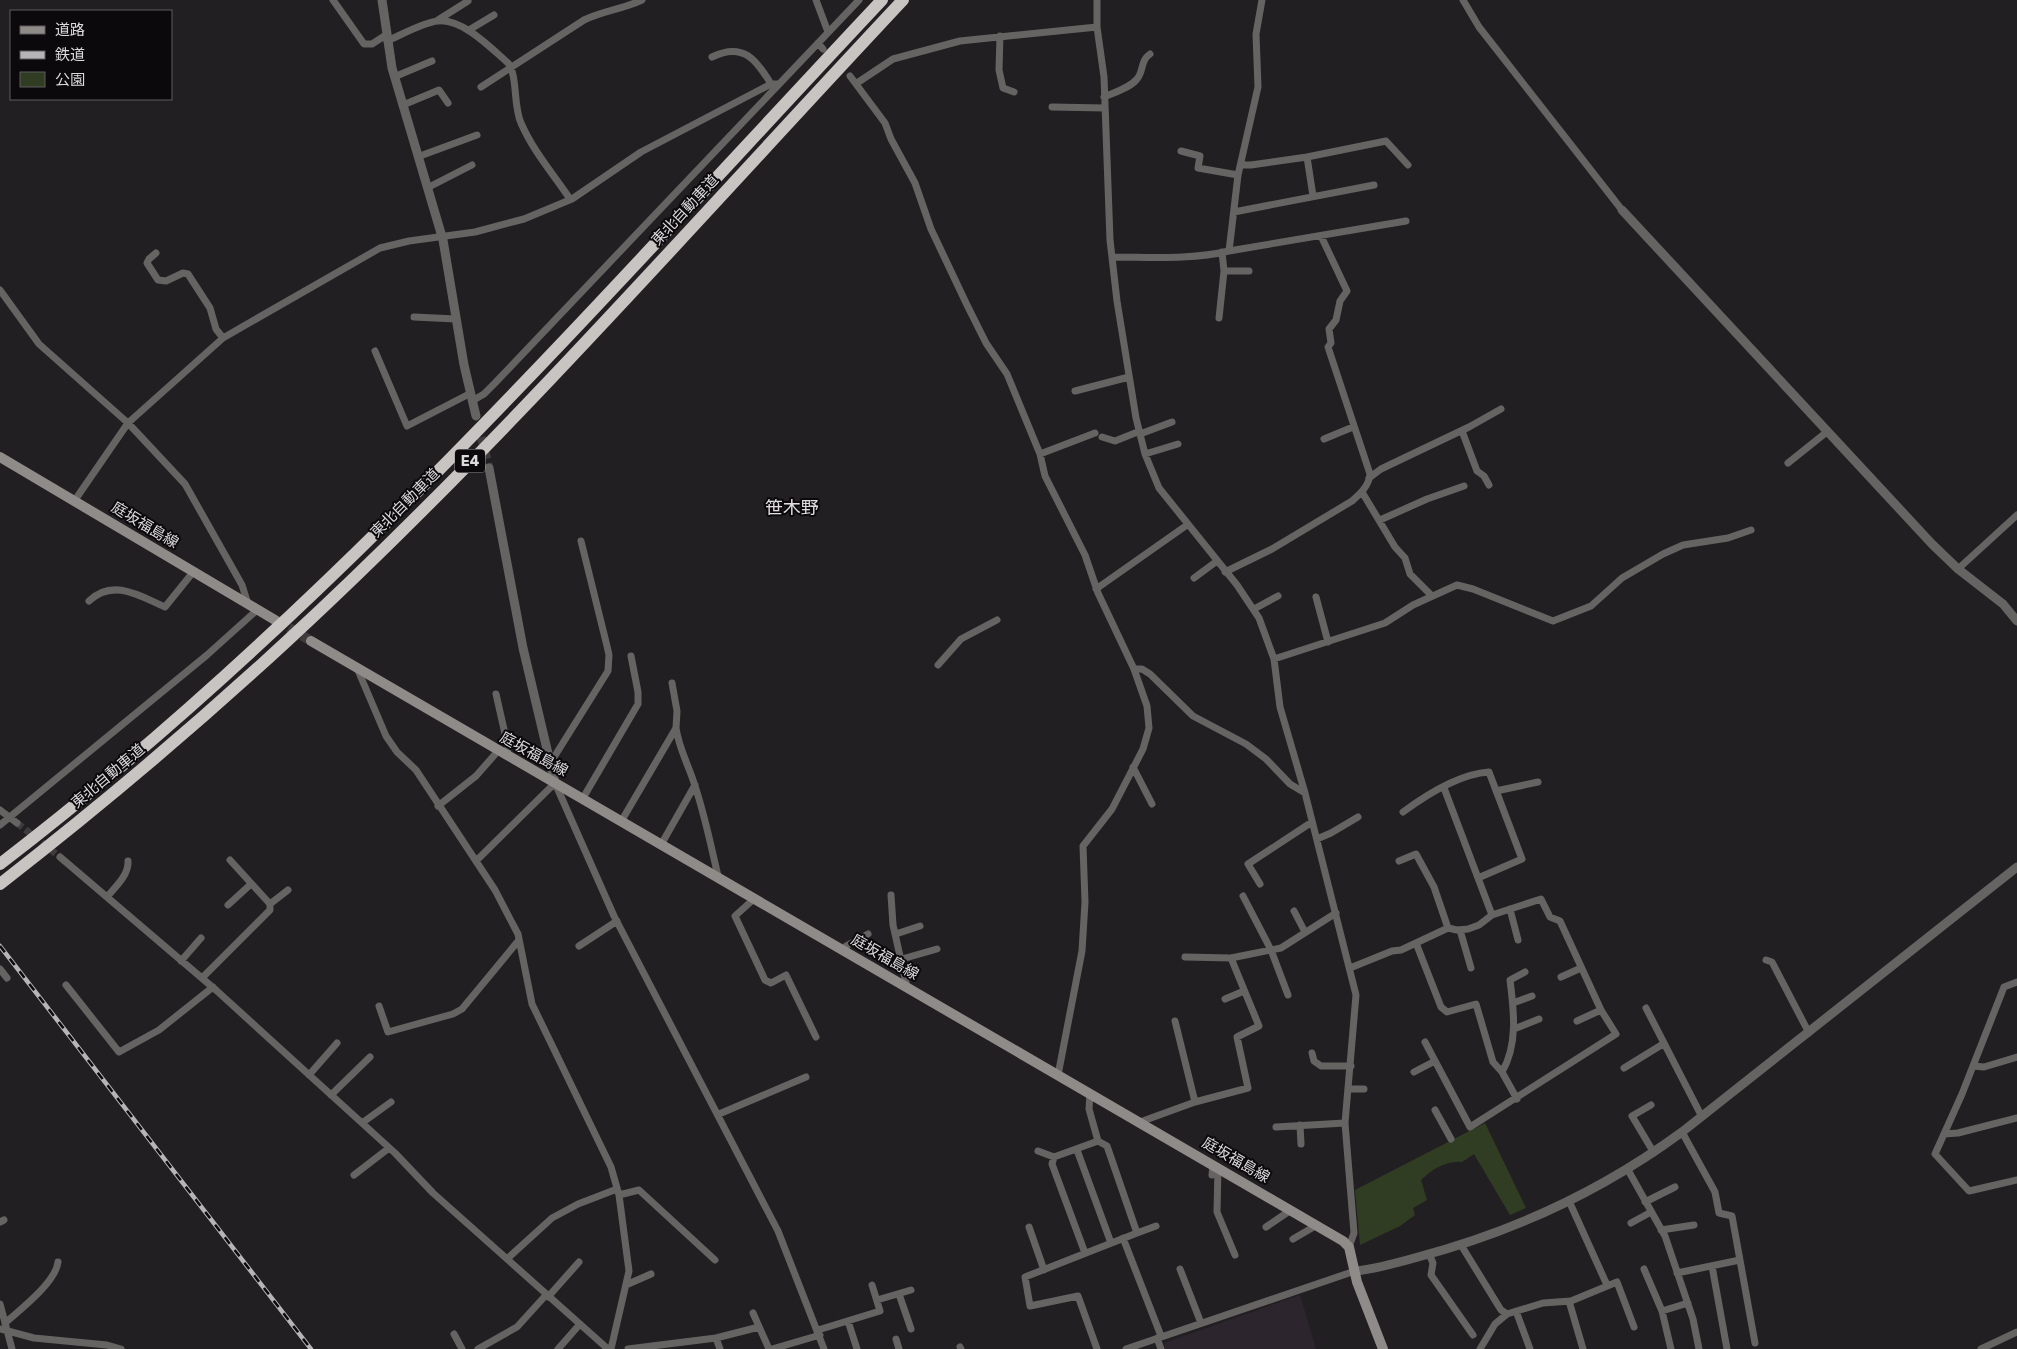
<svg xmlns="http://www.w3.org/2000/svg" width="2017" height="1349" viewBox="0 0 2017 1349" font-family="Rubik,'Noto Sans JP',sans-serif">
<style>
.built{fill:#2c252d}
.green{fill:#313d23}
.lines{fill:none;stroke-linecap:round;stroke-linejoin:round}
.minor-tunnel{stroke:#3e3b3e;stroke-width:7;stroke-dasharray:7 3.5;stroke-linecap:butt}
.tertiary-tunnel{stroke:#3e3b3e;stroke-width:9;stroke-dasharray:9 4.5;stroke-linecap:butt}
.secondary-tunnel{stroke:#3e3b3e;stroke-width:10;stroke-dasharray:10 5;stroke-linecap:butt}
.minor{stroke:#666463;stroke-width:7}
.tertiary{stroke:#666463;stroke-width:9}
.secondary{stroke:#8e8b89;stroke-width:10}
.motorway{stroke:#c8c4c1;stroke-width:12}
.rail-casing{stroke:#b5b4b6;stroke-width:4.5}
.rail{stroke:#0b090b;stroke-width:2.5;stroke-dasharray:8;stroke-linecap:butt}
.labels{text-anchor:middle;stroke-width:4;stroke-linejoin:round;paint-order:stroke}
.shield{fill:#0b090b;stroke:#9d9b9d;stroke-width:1}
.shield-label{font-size:14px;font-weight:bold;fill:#dbdadc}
.street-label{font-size:15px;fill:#dbdadc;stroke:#0b090b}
.quarter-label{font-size:18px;fill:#e1dde1;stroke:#0b090b}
</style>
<rect width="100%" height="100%" fill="#221f22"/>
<path class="built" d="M1300,1295L1316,1349H1165L1164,1343Z"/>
<path class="green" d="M1485,1123L1526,1208L1510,1215L1474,1154L1462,1162C1447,1160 1432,1169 1421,1180L1427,1200L1413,1208L1415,1215L1400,1226L1360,1245L1355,1190Z"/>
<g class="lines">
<path class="minor-tunnel" d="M17,823L60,857"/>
<path class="tertiary-tunnel" d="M478,424L489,468"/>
<path class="secondary-tunnel" d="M276,620L311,641"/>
<path class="minor" d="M333,0L364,44H372L386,35
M816,0L828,32
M1097,0V27L1104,77L1110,240L1117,301L1136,418L1145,454L1159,488L1237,585L1259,618L1274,659L1280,707L1305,793L1356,995L1345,1123L1354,1233L1349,1247
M1463,0L1479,27L1622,210
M438,20L468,1
M469,30L494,15
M1000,36L999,70L1003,88L1014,92
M387,41C401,35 424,22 438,21C462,18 491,48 508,63C518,76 513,106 521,123C533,151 554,175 570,199
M818,43L823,49
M712,57C743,42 756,59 771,84
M850,76L885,123L891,139L915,183L931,229L967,305L986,343L1007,374L1040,454L1045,476L1085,555L1098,593L1134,669L1147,706L1149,728L1143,749L1112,809L1083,846L1085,902L1082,951L1058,1075
M394,77L432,61
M857,83L893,59L960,41L1097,27
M481,87L584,20C602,11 623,9 642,0
M1104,97C1115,92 1130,88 1137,79C1144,71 1140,61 1150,54
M403,105L439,90L448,103
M1052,107L1105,108
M1181,151L1200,156L1198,168L1238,175
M420,156L477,135
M1307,157L1313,196
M1241,165H1251L1307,157L1386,141L1408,165
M429,187L472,165
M1234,212L1374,185
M1229,251L1406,221
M156,253L149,259L147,263L158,280L166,281L183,273L188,274L210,308L216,329L223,338
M1112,257C1151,257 1191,260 1229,251L1238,175L1258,87L1256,34L1262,0
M1224,271H1249
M0,290L39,344L128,423L185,484L242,585L248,604
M414,317L456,319
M1219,318L1224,271L1222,252
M375,351L407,426L471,393
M1075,391L1129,377
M472,401L484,394L495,383L859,0
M1462,431L1477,471L1484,476L1489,485
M1140,434L1172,422
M1102,437L1115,441L1140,431
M1324,439L1353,427
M1040,454L1095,433
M1145,454L1178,444
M1788,463L1828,431
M1369,478L1381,469L1469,427L1501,409
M1362,492L1395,547L1405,558L1410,574L1432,596
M75,500L128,423L223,338L242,327L380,248L409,241L475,232L524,219L572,199L641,152L771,84H779
M1380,520L1427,499L1464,486
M1958,569L2017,515
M1225,572L1272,549L1352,501C1360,494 1369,486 1370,474L1328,347L1331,343L1329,329L1336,320L1340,301L1347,291L1321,236
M1194,578L1217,561
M1096,589L1187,525
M1316,597L1328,642
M89,601C113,578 140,596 165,607L194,571
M1254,609L1278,596
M1274,659L1385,623L1413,605L1457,585L1473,589L1553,621L1591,606L1622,578L1663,554L1683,545L1728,538L1751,530
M938,665L961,639L997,620
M357,668L386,736L397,752L416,770L495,890L509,917L518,934L532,1004L611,1167L619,1195L629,1271L611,1349
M1134,669H1142L1150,674L1193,716L1246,744L1266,759L1290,784L1305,793
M496,694L508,747L507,756
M676,728C679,749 689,766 695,786C705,816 711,846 718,876
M551,762L608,671L609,655L607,646L581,541
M1133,767L1152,804
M1444,788L1492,915
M1496,791L1538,782
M583,798L638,704V692L631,656
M438,806L476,776L498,751
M0,810L17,823
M1403,812C1426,795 1459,774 1489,772L1522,859L1478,878
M622,820L676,728L677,711L672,683
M0,825L207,655L257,610
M1317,839L1331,833L1358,817
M662,843L695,785
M60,857L217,991L395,1153L433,1193L608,1349
M230,860L270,904
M476,861L555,783L614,916L778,1231L824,1349
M1399,861L1416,854L1434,887L1448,928
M1260,884L1248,864L1312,822
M891,895L893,925L907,987
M1243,896L1271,950L1288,995
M107,897C115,887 129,875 128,861
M755,898L735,916L765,980L771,983L786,975L816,1037
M228,905L251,884
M1510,909L1518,940
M1294,911L1305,932
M1460,930L1471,968
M896,934L920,926
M1416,943L1441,1007L1447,1012L1476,1004L1493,1062L1502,1072
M579,946L617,921
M843,950L846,946L868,934
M1185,957L1231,958L1281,948L1336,913
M902,959L937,949
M1766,960L1772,962L1809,1033
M181,961L201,938
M1350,968L1392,951L1401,950L1448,928L1457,930L1468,929L1479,925L1492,915L1541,899L1550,917L1560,921L1601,1010L1616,1034L1470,1127L1425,1042
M0,969L7,978
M1561,977L1581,968
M202,978L270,910V904L288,890
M2017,982L2004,987L1962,1094L1935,1154L1969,1191L2017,1180
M66,985L119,1052L159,1030L213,987
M1225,999L1244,991
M1513,1003L1532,996
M379,1006L388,1032L453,1014L462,1009L519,940
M1646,1008L1702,1117
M1175,1021L1195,1102
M1577,1021L1601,1010
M1514,1029L1539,1019
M1312,1053L1314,1061L1321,1066H1351
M1973,1066L1984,1067L2017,1057
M1624,1068L1663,1044
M1414,1072L1435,1061
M309,1075L337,1043
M1348,1089H1364
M1090,1093L1089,1109L1098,1141L1107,1146L1137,1233L1025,1277L1030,1306L1078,1296L1097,1349
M331,1095L370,1057
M1517,1099L1502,1072C1518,1045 1514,1011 1510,980L1525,972
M1651,1105L1632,1116L1654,1153
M1435,1110L1451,1139
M719,1114L806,1077
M1140,1122L1195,1102L1248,1088L1237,1037L1259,1026L1231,958
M362,1123L391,1102
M1300,1125L1301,1144
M1276,1127L1345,1123
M1682,1132L1715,1192L1719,1213L1732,1216L1755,1343
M1944,1134L1958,1133L2017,1118
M1077,1150L1111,1243
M1038,1151L1054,1157
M1218,1167L1217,1212L1235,1255
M1628,1170L1665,1236L1693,1319L1699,1349
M354,1175L389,1148
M1212,1175L1213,1165
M619,1195L639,1190L715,1260
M1569,1201L1607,1285
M1645,1202L1675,1187
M0,1222L4,1220
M1631,1223L1651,1212
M1029,1227L1044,1270
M1266,1227L1291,1210
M1661,1230L1694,1225
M1137,1233L1156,1226
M1123,1238L1161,1336
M1293,1239L1317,1225
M1461,1245L1501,1310L1507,1314L1543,1303L1571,1301L1617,1282L1634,1327
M1085,1253L1052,1164L1054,1157L1098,1141
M1429,1254L1433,1263L1431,1275L1473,1335
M507,1259L552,1218L578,1204L617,1189
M1712,1266L1727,1349
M1180,1269L1201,1323
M1644,1269L1662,1311L1671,1349
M1677,1273L1740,1260
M626,1285L651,1274
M899,1294L911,1329
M548,1297L579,1262
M877,1300L911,1290
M1569,1301L1583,1349
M0,1304L12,1349
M1516,1311L1530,1349
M1662,1311L1688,1303
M753,1313L769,1349
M848,1321L857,1349
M5,1323C20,1310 56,1282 58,1262
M0,1329L34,1338L107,1345L121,1349
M818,1330L880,1311L872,1285
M454,1334L462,1349
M716,1338L720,1349
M1157,1338L1161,1349
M896,1339L899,1349
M960,1347L961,1349
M478,1349L517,1327L546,1295
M558,1349L580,1324
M628,1349L716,1338L759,1327
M772,1349L820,1335
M1126,1349L1355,1271
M1480,1349L1495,1324L1507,1314
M1981,1349L2017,1332"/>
<path class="tertiary" d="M382,0L392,68L443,240L464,365L476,416
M1622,210L1932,544L1958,569L2003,604L2017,621
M489,468L523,648L555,783
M1355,1271C1376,1269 1397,1263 1418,1257C1513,1232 1603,1190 1682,1132L2017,867"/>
<path class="secondary" d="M0,457L275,620
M311,641L1343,1241L1349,1247L1357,1282L1383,1349"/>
<path class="motorway" d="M0,864C328,613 600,300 882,0
M0,884C99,807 194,727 286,642C504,441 700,216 903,0"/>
<defs>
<path id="rail" d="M0,946L311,1349"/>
</defs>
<use href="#rail" class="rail-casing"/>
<use href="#rail" class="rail"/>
</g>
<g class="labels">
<rect class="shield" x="455" y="449.5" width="30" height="23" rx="4"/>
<g class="shield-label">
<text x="470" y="466">E4</text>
</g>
<g class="street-label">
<text transform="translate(685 210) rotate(-47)" y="5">東北自動車道</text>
<text transform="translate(405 503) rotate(-45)" y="5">東北自動車道</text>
<text transform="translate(145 525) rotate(31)" y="5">庭坂福島線</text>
<text transform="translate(534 754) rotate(29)" y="5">庭坂福島線</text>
<text transform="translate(108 776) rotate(-40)" y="5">東北自動車道</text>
<text transform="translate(885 957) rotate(30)" y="5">庭坂福島線</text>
<text transform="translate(1236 1160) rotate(30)" y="5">庭坂福島線</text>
</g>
<g class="quarter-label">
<text x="792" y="514">笹木野</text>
</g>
</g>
<rect x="10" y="10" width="162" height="90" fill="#0b090b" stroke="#5e5d5f"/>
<rect x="20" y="26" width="25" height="8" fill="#8e8b89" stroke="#5e5d5f"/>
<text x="55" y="35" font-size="15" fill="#dbdadc">道路</text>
<rect x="20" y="51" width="25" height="8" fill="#b5b4b6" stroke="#5e5d5f"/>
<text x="55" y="60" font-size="15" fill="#dbdadc">鉄道</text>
<rect x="20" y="72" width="25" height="15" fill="#313d23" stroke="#5e5d5f"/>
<text x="55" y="85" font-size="15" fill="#dbdadc">公園</text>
</svg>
